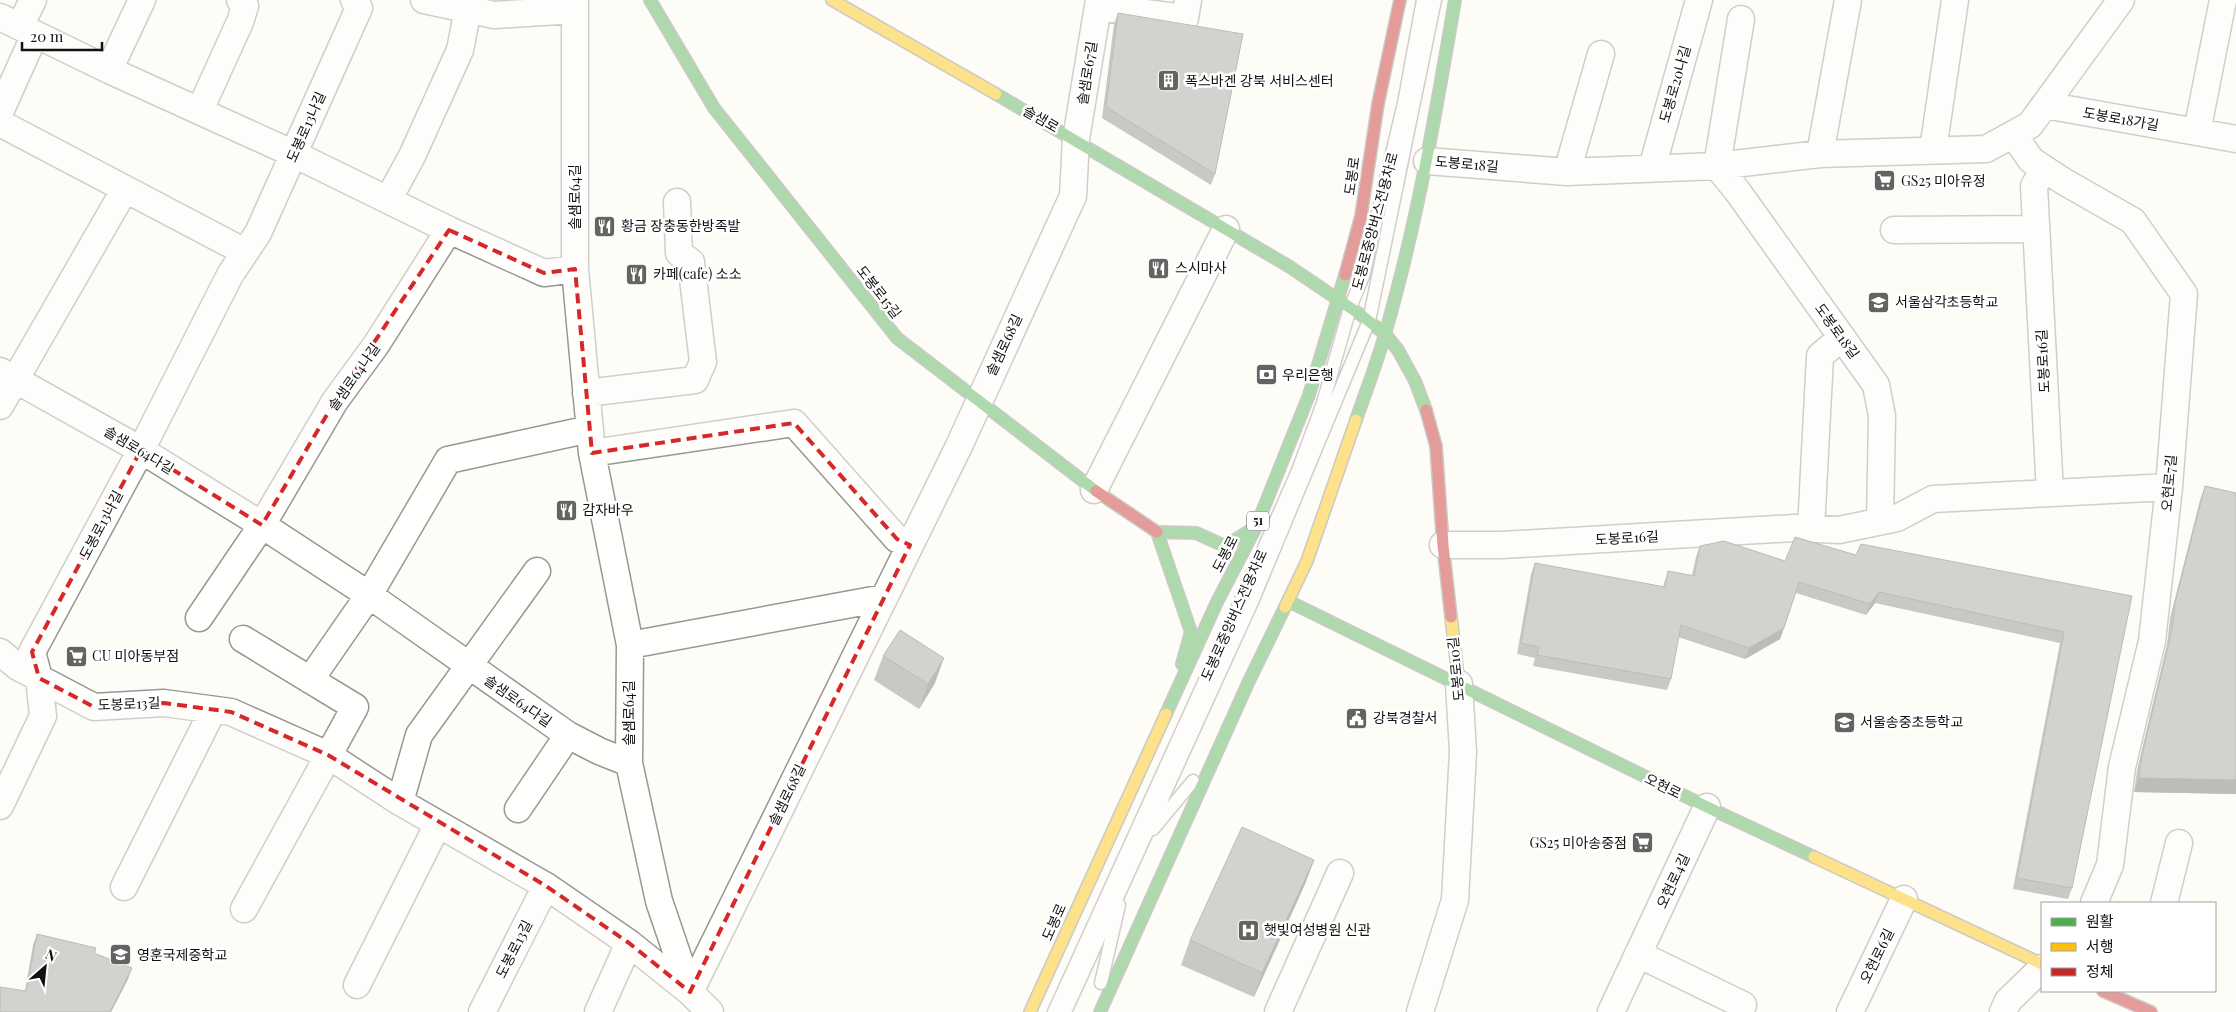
<svg xmlns="http://www.w3.org/2000/svg" width="2236" height="1012" viewBox="0 0 2236 1012" font-family="'Playfair Display','Noto Sans KR',serif">
<style>
.lines{fill:none;stroke-linecap:round;stroke-linejoin:round}
.lane-casing{stroke:#979795;stroke-width:15}
.street-casing{stroke:#979795;stroke-width:29}
.fast-casing{stroke:#8e8d8b;stroke-width:14}
.slow-casing{stroke:#8e8d8b;stroke-width:14}
.jam-casing{stroke:#8e8d8b;stroke-width:14}
.lane{stroke:#fffffe;stroke-width:12}
.street{stroke:#fffffe;stroke-width:26}
.fast{stroke:#4caf50;stroke-width:11}
.slow{stroke:#ffc107;stroke-width:11}
.jam{stroke:#c62828;stroke-width:11}
.wall{fill:#8a8986}
.shaded-wall{fill:#716f6d}
.building{fill:#a19f9c;stroke:#716f6d}
.marked{fill:none;stroke:#d62828;stroke-width:4;stroke-dasharray:10 6;stroke-linejoin:round}
.labels{text-anchor:middle;stroke-width:5;stroke-linejoin:round;paint-order:stroke}
.shield{fill:#fff;stroke:#585858;stroke-width:1}
.shield-label{font-size:12px;font-weight:bold;fill:#111}
.street-label{font-size:14px;fill:#111;stroke:#fff}
.poi-label{font-size:14px;fill:#111;stroke:#fff;text-anchor:start}
</style>
<rect width="100%" height="100%" fill="#fdfcf7"/>
<g class="lines">
<defs>
<path id="lane" d="M1153,829L1193,781
M1101,983L1119,905
M1054,1012L1222,643L1297,473L1323,403L1350,308L1363,276L1404,103L1423,0
M1065,1012L1252,602L1369,321L1435,0"/>
<path id="street" d="M424,0L494,15L575,10
M575,0V269L592,453L630,645L629,763L659,901L690,992
M1098,7L1185,18L1188,0
M0,17L109,70L294,154L449,230L544,273L575,269
M1741,19L1717,166L1738,192L1876,385L1882,416L1880,521
M20,26L33,0
M109,70L142,0
M2045,105L2236,139
M200,110L240,22L245,6L240,0
M0,112L35,34
M0,123L245,252
M2197,132L2223,0
M2013,134L2031,160L2063,181L2133,221L2184,294L2169,487L2152,641L2122,767L2110,865L2094,903
M1933,150L1955,0
M1820,154L1848,0
M1427,161L1567,172L1717,166L1820,154L1986,149L2030,125L2121,0
M1652,168L1699,0
M2044,169L2034,186L2050,493
M1567,172L1601,54
M388,200L412,156L460,50L468,9
M1894,230L2036,229
M0,371L141,450L262,525L369,595L568,735L599,751L629,763
M586,393L695,380L703,362L691,262L679,253L677,202
M0,406L125,189
M592,453L794,423L897,539L910,545
M1094,490L1226,229
M1811,529L1820,356L1842,337
M1443,545H1502L1794,528L1839,530L1897,518L1933,499L2169,487
M199,618L262,525L335,401L376,345L449,230
M243,639L355,707L244,909
M630,645L884,598
M0,652L18,667L94,707L164,703L231,712L328,755L400,802L546,886L629,943L690,992L710,1012
M310,680L369,595L448,460L590,429
M400,802L419,735L537,571
M0,806L43,716L39,678L32,652L141,450L230,275L258,233L359,8L354,0
M518,809L568,735
M124,887L213,710
M2164,903L2179,843
M1638,954L1743,1005
M357,985L438,824
M690,992L959,446L1073,196L1076,139L1099,0
M482,1012L546,886
M598,1012L629,943
M1278,1012L1340,873
M1420,1012L1455,900L1463,752L1459,684
M1611,1012L1707,807
M1850,1012L1904,899
M2003,1012L2008,1001L2042,968"/>
<path id="fast" d="M650,0L714,108L897,338L1096,491
M996,94L1290,267L1361,315L1385,334L1398,350L1415,381L1426,410
M1356,420C1366,391 1377,363 1385,334C1417,224 1436,112 1455,0
M1157,532L1191,632L1182,664
M1157,532L1196,533L1225,546L1256,527
M1288,601L1707,807L1814,857
M1166,714L1217,602L1256,527L1309,395L1345,275
M1100,1012L1249,681L1285,607"/>
<path id="slow" d="M832,0L996,94
M1285,607L1307,561L1356,420
M1451,617L1459,684
M1814,857L2042,964
M1030,1012L1166,714"/>
<path id="jam" d="M1345,275L1361,216L1378,104L1400,0
M1426,410L1436,446L1443,545L1451,617
M1096,491L1157,532
M2103,991L2151,1012"/>
</defs>
<use href="#lane" class="lane-casing"/>
<use href="#street" class="street-casing"/>
<use href="#fast" class="fast-casing"/>
<use href="#slow" class="slow-casing"/>
<use href="#jam" class="jam-casing"/>
<use href="#lane" class="lane"/>
<use href="#street" class="street"/>
<use href="#fast" class="fast"/>
<use href="#slow" class="slow"/>
<use href="#jam" class="jam"/>
</g>
<path class="wall" d="M1118,13L1215,174L1211,185L1102,118L1114,24Z
M2205,486L2236,493V794L2134,792L2137,770L2167,644L2170,618L2200,500Z
M1700,546L1785,561L1856,555L2132,596L2072,888L2068,899L2013,889L2060,643L1875,603L1866,615L1796,593L1780,639L1745,659L1678,637L1671,679L1667,690L1533,666L1535,658L1517,654L1531,574L1535,563L1663,587L1668,571L1692,575L1696,557Z
M883,656L935,683L919,709L874,680Z
M1314,860L1305,884L1254,997L1181,965L1190,940Z
M37,934L96,948L95,953L128,979L111,1012L25,991L33,945Z"/>
<path class="shaded-wall" d="M1879,592L1875,603L1866,615L1870,604Z
M1784,628L1780,639L1745,659L1749,648Z
M944,658L935,683L919,709L928,684Z
M2139,778L2236,780V794L2134,792Z
M1314,860L1305,884L1254,997L1262,973Z
M132,968L128,979L111,1012H110Z"/>
<path class="building" d="M1118,13L1243,34L1215,174L1106,107Z
M2205,486L2236,493V780L2139,778L2142,755L2172,630L2175,603Z
M1795,537L1856,555L1861,544L2132,596L2072,888L2017,878L2064,632L1879,592L1870,604L1799,582L1784,628L1749,648L1681,625L1671,679L1537,655L1539,647L1521,643L1535,563L1665,587L1668,571L1694,576L1700,546L1724,541L1785,561Z
M900,630L944,658L928,684L883,656Z
M1242,827L1314,860L1262,973L1190,940Z
M37,934L96,948L94,953L132,968L110,1012H0V987L26,991Z"/>
<path d="M0 0H2236V1012H0ZM449,230L544,273L575,269L592,453L794,423L897,539L910,545L690,992L629,943L546,886L328,755L231,712L164,703L94,707L39,678L32,652L141,450L262,525L335,401Z" fill="#fdfcf7" fill-opacity=".55" fill-rule="evenodd"/>
<path class="marked" d="M449,230L544,273L575,269L592,453L794,423L897,539L910,545L690,992L629,943L546,886L328,755L231,712L164,703L94,707L39,678L32,652L141,450L262,525L335,401Z"/>
<defs>
<symbol id="building-square" viewBox="-11 -11 22 22"><rect x="-9" y="-9" width="18" height="18" rx="4" fill="#646362" stroke="#fff"/><path d="M-4-6H4V6H1V3H-1V6H-4ZM-2.5-4.3h1.7v1.8h-1.7ZM.8-4.3h1.7v1.8H.8ZM-2.5-1h1.7V.8h-1.7ZM.8-1h1.7V.8H.8Z" fill="#fff"/></symbol>
<symbol id="supermarket-square" viewBox="-11 -11 22 22"><rect x="-9" y="-9" width="18" height="18" rx="4" fill="#646362" stroke="#fff"/><path d="M-6-5.5h2.5l.6 2H6L4.5 2H-2.5L-4.4-4H-6ZM-1.5 3.2a1.3 1.3 0 1 0 .1 0ZM3 3.2a1.3 1.3 0 1 0 .1 0Z" fill="#fff"/></symbol>
<symbol id="restaurant-square" viewBox="-11 -11 22 22"><rect x="-9" y="-9" width="18" height="18" rx="4" fill="#646362" stroke="#fff"/><path d="M-5-6h1v4h1v-4h1v4h1v-4h1v5L-1.5 .5V6h-2V.5L-5-1ZM5-6V6H3V1.5H1.5Q1.5-4 5-6Z" fill="#fff"/></symbol>
<symbol id="school-square" viewBox="-11 -11 22 22"><rect x="-9" y="-9" width="18" height="18" rx="4" fill="#646362" stroke="#fff"/><path d="M0-5L7-2L0 1L-7-2ZM-4 1L0 2.5L4 1V4Q0 6-4 4Z" fill="#fff"/></symbol>
<symbol id="bank-square" viewBox="-11 -11 22 22"><rect x="-9" y="-9" width="18" height="18" rx="4" fill="#646362" stroke="#fff"/><path d="M-6-4H6V4H-6ZM0-2.3a2.3 2.3 0 1 0 0 4.6a2.3 2.3 0 1 0 0-4.6Z" fill="#fff"/></symbol>
<symbol id="civic-square" viewBox="-11 -11 22 22"><rect x="-9" y="-9" width="18" height="18" rx="4" fill="#646362" stroke="#fff"/><path d="M-.6-6.5H3V-4.5H.6V-3L4-1V1h2V6H-6V1h2V-1L-.6-3ZM-1.2 2.5V6h2.4V2.5Z" fill="#fff"/></symbol>
<symbol id="hospital-square" viewBox="-11 -11 22 22"><rect x="-9" y="-9" width="18" height="18" rx="4" fill="#646362" stroke="#fff"/><path d="M-5-5h3v3.5h4V-5h3V5h-3V1.5h-4V5h-3Z" fill="#fff"/></symbol>
</defs>
<g fill-rule="evenodd">
<use href="#building-square" x="1156" y="68" width="25" height="25"/>
<use href="#supermarket-square" x="1872" y="168" width="25" height="25"/>
<use href="#restaurant-square" x="592" y="214" width="25" height="25"/>
<use href="#restaurant-square" x="1146" y="256" width="25" height="25"/>
<use href="#restaurant-square" x="624" y="262" width="25" height="25"/>
<use href="#school-square" x="1866" y="290" width="25" height="25"/>
<use href="#bank-square" x="1254" y="362" width="25" height="25"/>
<use href="#restaurant-square" x="554" y="498" width="25" height="25"/>
<use href="#supermarket-square" x="64" y="644" width="25" height="25"/>
<use href="#civic-square" x="1344" y="706" width="25" height="25"/>
<use href="#school-square" x="1832" y="710" width="25" height="25"/>
<use href="#supermarket-square" x="1630" y="830" width="25" height="25"/>
<use href="#hospital-square" x="1236" y="918" width="25" height="25"/>
<use href="#school-square" x="108" y="942" width="25" height="25"/>
</g>
<g class="labels">
<rect class="shield" x="1247" y="511.5" width="22" height="19" rx="4"/>
<g class="shield-label">
<text x="1258" y="525">51</text>
</g>
<g class="street-label">
<text transform="translate(1087 73) rotate(-81)" y="5">솔샘로67길</text>
<text transform="translate(1675 84) rotate(-74)" y="5">도봉로20나길</text>
<text transform="translate(1041 119) rotate(30)" y="5">솔샘로</text>
<text transform="translate(2121 119) rotate(10)" y="5">도봉로18가길</text>
<text transform="translate(306 127) rotate(-66)" y="5">도봉로13나길</text>
<text transform="translate(1467 164) rotate(5)" y="5">도봉로18길</text>
<text transform="translate(1352 176) rotate(-82)" y="5">도봉로</text>
<text transform="translate(575 197) rotate(-90)" y="5">솔샘로64길</text>
<text transform="translate(1375 221) rotate(-75)" y="5">도봉로중앙버스전용차로</text>
<text transform="translate(879 292) rotate(52)" y="5">도봉로15길</text>
<text transform="translate(1837 331) rotate(54)" y="5">도봉로18길</text>
<text transform="translate(1004 345) rotate(-65)" y="5">솔샘로68길</text>
<text transform="translate(2043 361) rotate(-93)" y="5">도봉로16길</text>
<text transform="translate(354 377) rotate(-55)" y="5">솔샘로64나길</text>
<text transform="translate(139 450) rotate(31)" y="5">솔샘로64다길</text>
<text transform="translate(2169 483) rotate(-85)" y="5">오현로7길</text>
<text transform="translate(101 525) rotate(-62)" y="5">도봉로13나길</text>
<text transform="translate(1627 538) rotate(-3)" y="5">도봉로16길</text>
<text transform="translate(1225 554) rotate(-63)" y="5">도봉로</text>
<text transform="translate(1234 615) rotate(-66)" y="5">도봉로중앙버스전용차로</text>
<text transform="translate(1456 669) rotate(-96)" y="5">도봉로10길</text>
<text transform="translate(518 701) rotate(35)" y="5">솔샘로64다길</text>
<text transform="translate(129 704) rotate(-2)" y="5">도봉로13길</text>
<text transform="translate(629 713) rotate(-90)" y="5">솔샘로64길</text>
<text transform="translate(1663 786) rotate(26)" y="5">오현로</text>
<text transform="translate(787 795) rotate(-64)" y="5">솔샘로68길</text>
<text transform="translate(1673 881) rotate(-65)" y="5">오현로4길</text>
<text transform="translate(1054 922) rotate(-66)" y="5">도봉로</text>
<text transform="translate(514 949) rotate(-63)" y="5">도봉로13길</text>
<text transform="translate(1877 956) rotate(-64)" y="5">오현로6길</text>
</g>
<g class="poi-label">
<text x="1185" y="86">폭스바겐 강북 서비스센터</text>
<text x="1901" y="186">GS25 미아유정</text>
<text x="621" y="231">황금 장충동한방족발</text>
<text x="1175" y="273">스시마사</text>
<text x="653" y="279">카페(cafe) 소소</text>
<text x="1895" y="307">서울삼각초등학교</text>
<text x="1282" y="380">우리은행</text>
<text x="582" y="515">감자바우</text>
<text x="92" y="661">CU 미아동부점</text>
<text x="1373" y="723">강북경찰서</text>
<text x="1860" y="727">서울송중초등학교</text>
<text x="1627" y="848" text-anchor="end">GS25 미아송중점</text>
<text x="1264" y="935">햇빛여성병원 신관</text>
<text x="137" y="960">영훈국제중학교</text>
</g>
</g>
<rect x="2041" y="902" width="175" height="90" fill="#ffffff" stroke="#a0a0a0"/>
<rect x="2051" y="918" width="25" height="8" fill="#4caf50" stroke="#a0a0a0"/>
<text x="2086" y="927" font-size="15" fill="#111111">원활</text>
<rect x="2051" y="943" width="25" height="8" fill="#ffc107" stroke="#a0a0a0"/>
<text x="2086" y="952" font-size="15" fill="#111111">서행</text>
<rect x="2051" y="968" width="25" height="8" fill="#c62828" stroke="#a0a0a0"/>
<text x="2086" y="977" font-size="15" fill="#111111">정체</text>
<g transform="translate(45 967) rotate(27)" stroke="#ffffff" stroke-width="4" paint-order="stroke">
<path d="M0-4L9 19L0 12L-9 19Z" fill="#111111"/>
<text y="-8" font-size="14" font-weight="bold" text-anchor="middle" fill="#111111">N</text>
</g>
<path d="M22 42v8h80v-8" fill="none" stroke="#111111" stroke-width="2.5"/>
<text x="30" y="42" font-size="15" fill="#111111" stroke="#ffffff" stroke-width="4" paint-order="stroke">20 m</text>
</svg>
